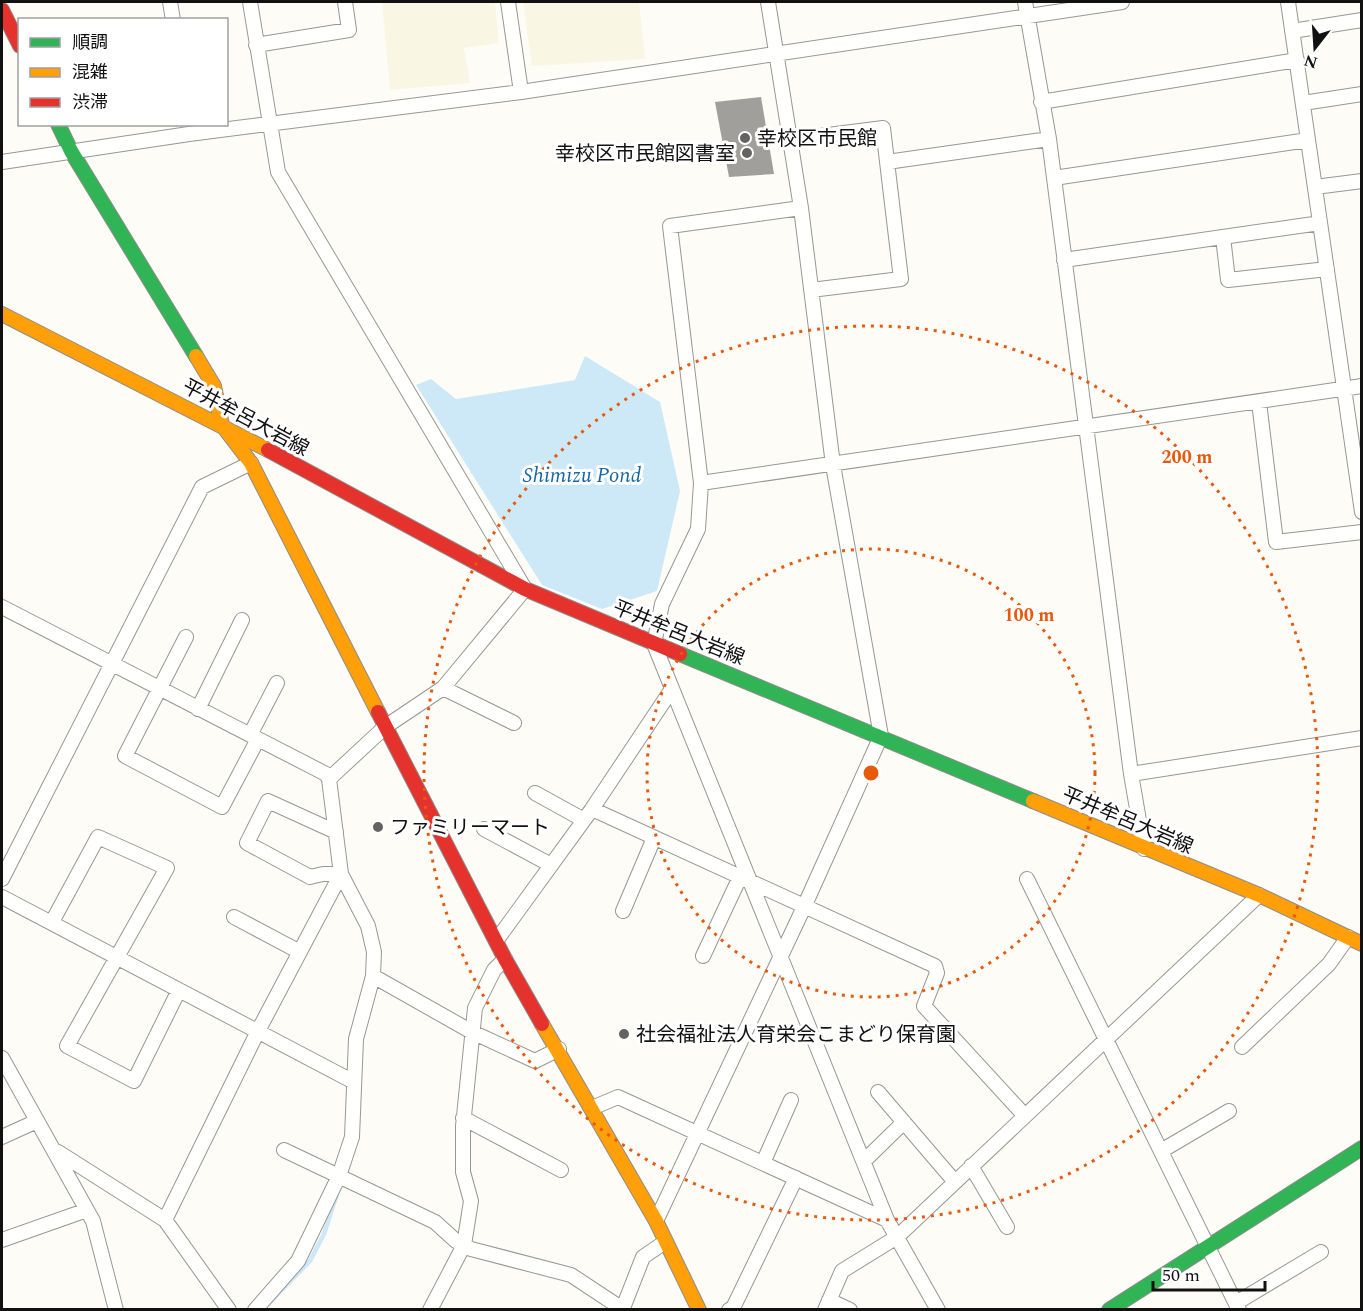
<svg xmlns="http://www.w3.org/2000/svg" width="1363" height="1311" viewBox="0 0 1363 1311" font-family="Spectral,'Noto Sans JP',serif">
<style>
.farmland{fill:#f9f7e4}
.water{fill:#cde8f7}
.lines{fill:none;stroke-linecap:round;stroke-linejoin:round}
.stream{stroke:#cde8f7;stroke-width:4.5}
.building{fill:#a19f9c}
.street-casing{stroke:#979795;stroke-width:16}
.fast-casing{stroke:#8e8d8b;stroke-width:16}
.slow-casing{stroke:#8e8d8b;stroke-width:16}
.jam-casing{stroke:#8e8d8b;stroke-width:16}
.street{stroke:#fffffe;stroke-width:14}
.fast{stroke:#30b455;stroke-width:14}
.slow{stroke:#ff9f0a;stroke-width:14}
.jam{stroke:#e5322d;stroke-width:14}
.ring{fill:none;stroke:#e8590c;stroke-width:3;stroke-dasharray:3 6}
.poi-dot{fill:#646362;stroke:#fff;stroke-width:2}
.labels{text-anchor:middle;stroke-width:6;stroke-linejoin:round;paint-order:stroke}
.poi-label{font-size:20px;fill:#111;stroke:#fff;text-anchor:start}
.street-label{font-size:20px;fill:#111;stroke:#fff}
.water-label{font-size:21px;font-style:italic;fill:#1768a6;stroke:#fff}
.centre{fill:#e8590c;stroke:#fff;stroke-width:3}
.ring-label{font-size:18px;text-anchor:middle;font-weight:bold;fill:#e8590c;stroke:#fff;stroke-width:6;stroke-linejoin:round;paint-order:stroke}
</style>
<rect width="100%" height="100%" fill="#fdfcf7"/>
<path class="farmland" d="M382,2H495L499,43L464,48L470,83L390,90Z
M523,2H639L645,59L532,66Z"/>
<path class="water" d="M585,356L660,402L680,491L657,591L602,609L542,585L416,385L431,379L456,399L575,380Z"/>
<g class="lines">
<path class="stream" d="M270,1302L310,1261L324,1234L337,1194"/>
</g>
<path class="building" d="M761,97L774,174L729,177L715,102Z"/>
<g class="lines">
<defs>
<path id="street" d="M170,2L173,20
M250,2L278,172L525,589L443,688L385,727L329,779
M508,2L521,92
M1025,2L1049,139L1131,774L1144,849
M1288,2L1362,512
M1292,31L1362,20
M256,45L349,30L345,2
M1041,102L1297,60
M1303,103L1362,94
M789,140L883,128L901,279L811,290
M2,162L189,134L521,92L1122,2
M887,162L1049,139
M1054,178L1308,140
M1315,187L1362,181
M801,208L670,226L701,483L698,529L662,604L654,644L887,1220L938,1310
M1223,237L1228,280L1327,269
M1064,260L1320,223
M1259,402L1276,542L1362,532
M701,483L1362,386
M2,607L326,774L329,779L341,874L368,926L374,952L373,976L356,1039L352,1137L339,1176L298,1261L255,1310
M186,637L125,756L222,807L258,739
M443,688L514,723
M198,709L242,620
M250,735L277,683
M1131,774L1362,738
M535,793L584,820
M592,809L935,966L937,973L924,1006L1025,1116
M484,829L551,865
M2,879L202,487L251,463
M1027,879L1239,1310
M2,897L354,1082
M623,911L654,838
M234,917L300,952
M52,922L98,837L167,868L67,1046L134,1081L179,990
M496,941L592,809L672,689
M703,956L740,877
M373,976L472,1032L535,1061L559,1049
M1242,1047L1329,964L1348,937
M2,1058L93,1221L116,1310
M878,1092L955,1182
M592,1108L618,1097L887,1220
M463,1118L561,1170
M2,1137L37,1121
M284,1150L435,1222L456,1241L471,1249L571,1275L624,1310
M1161,1151L1229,1111
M58,1152L165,1220L229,1310
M864,1161L904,1122
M763,1163L791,1100
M971,1166L1007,1227
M165,1220L258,1031L341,874H323L310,877L247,843L268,801L336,832
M656,1221L804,907L881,736L833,465L801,208L768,2
M2,1240L87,1210
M829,1300L850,1310
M1236,1303L1321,1252
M623,1308L643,1257L665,1242
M430,1310L464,1245L471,1201L463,1172V1126L475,1008L494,970L505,959
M729,1310L733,1308L796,1178
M825,1310L842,1271L897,1237L1259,895"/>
<path id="fast" d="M58,124L71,151L196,356
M680,654L1033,801
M1109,1310L1362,1148"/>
<path id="slow" d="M2,314L268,450
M196,356L214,386L222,425L251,463L378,712
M1033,801L1259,895L1362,944
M542,1024L656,1221L699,1310"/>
<path id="jam" d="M2,10L20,46
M268,450L525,589L680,654
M378,712L505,959L542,1024"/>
</defs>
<use href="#street" class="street-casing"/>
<use href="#fast" class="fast-casing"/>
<use href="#slow" class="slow-casing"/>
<use href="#jam" class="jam-casing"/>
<use href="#street" class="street"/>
<use href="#fast" class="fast"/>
<use href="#slow" class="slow"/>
<use href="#jam" class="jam"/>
</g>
<g class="ring">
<circle cx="871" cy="773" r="224"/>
<circle cx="871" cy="773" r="447"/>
</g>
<g class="poi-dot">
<circle cx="745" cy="138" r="6"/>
<circle cx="747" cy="153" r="6"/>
<circle cx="378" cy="827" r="6"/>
<circle cx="624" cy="1034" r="6"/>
</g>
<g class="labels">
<g class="poi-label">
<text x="757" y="145">幸校区市民館</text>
<text x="735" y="160" text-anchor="end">幸校区市民館図書室</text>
<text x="390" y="834">ファミリーマート</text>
<text x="636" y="1041">社会福祉法人育栄会こまどり保育園</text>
</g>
<g class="street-label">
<text transform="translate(246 417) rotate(28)" y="7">平井牟呂大岩線</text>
<text transform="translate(679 632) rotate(22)" y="7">平井牟呂大岩線</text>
<text transform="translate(1128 820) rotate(23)" y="7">平井牟呂大岩線</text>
</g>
<g class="water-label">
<text x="582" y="482">Shimizu Pond</text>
</g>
</g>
<circle cx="871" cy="773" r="9" class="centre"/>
<g class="ring-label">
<text x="1187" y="463">200 m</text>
<text x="1029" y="621">100 m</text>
</g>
<rect width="1363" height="1311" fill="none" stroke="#111111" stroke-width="6"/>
<rect x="18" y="18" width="210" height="108" fill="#ffffff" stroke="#a0a0a0" stroke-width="1.5"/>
<rect x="30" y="38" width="30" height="9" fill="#30b455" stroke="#a0a0a0" stroke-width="1.5"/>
<text x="72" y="48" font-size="18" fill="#111111">順調</text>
<rect x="30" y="68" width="30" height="9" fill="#ff9f0a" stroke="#a0a0a0" stroke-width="1.5"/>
<text x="72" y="78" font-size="18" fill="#111111">混雑</text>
<rect x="30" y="98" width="30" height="9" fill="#e5322d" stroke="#a0a0a0" stroke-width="1.5"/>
<text x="72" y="108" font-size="18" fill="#111111">渋滞</text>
<g transform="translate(1315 48) rotate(197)" stroke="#ffffff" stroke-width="4.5" paint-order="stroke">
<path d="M0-4.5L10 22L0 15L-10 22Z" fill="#111111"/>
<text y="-9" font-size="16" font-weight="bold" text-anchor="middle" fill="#111111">N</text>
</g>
<path d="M1153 1281v9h112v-9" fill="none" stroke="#111111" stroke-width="3"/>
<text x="1162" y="1281" font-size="18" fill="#111111" stroke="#ffffff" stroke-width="4.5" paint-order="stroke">50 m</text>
</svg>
